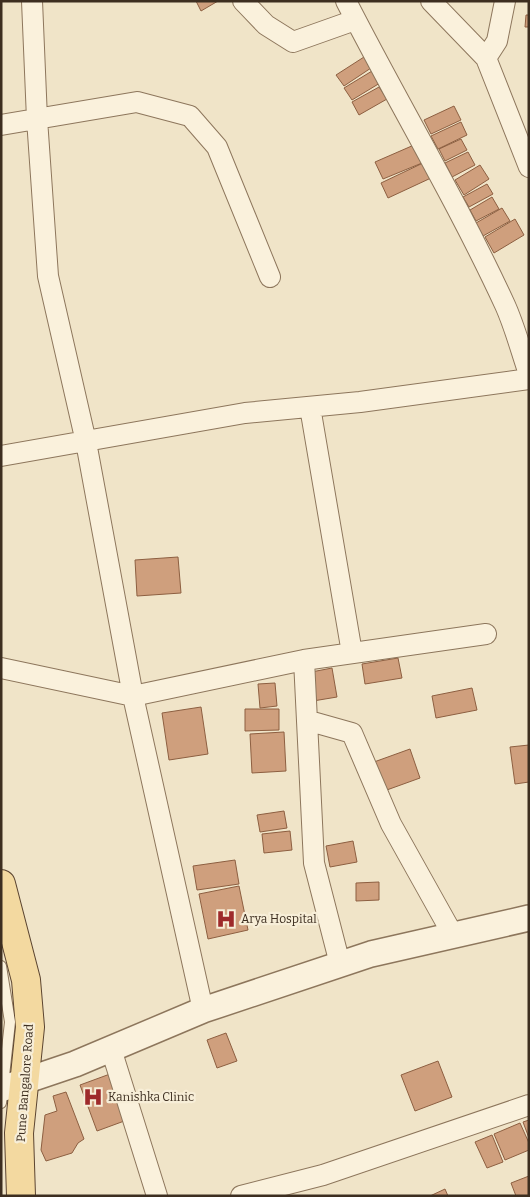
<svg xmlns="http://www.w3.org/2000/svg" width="530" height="1197" viewBox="0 0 530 1197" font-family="Bitter,serif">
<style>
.building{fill:#cf9f7d;stroke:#8d5f41}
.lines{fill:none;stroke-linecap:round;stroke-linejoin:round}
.service-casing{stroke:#8d765c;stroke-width:12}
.minor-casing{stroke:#8d765c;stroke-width:22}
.tertiary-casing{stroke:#8d765c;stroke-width:28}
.primary-casing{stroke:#5b4430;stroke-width:30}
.service{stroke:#faf1dc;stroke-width:10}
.minor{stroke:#faf1dc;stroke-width:20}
.tertiary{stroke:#faf1dc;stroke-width:25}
.primary{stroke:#f3d9a0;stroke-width:28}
.labels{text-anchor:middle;stroke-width:4.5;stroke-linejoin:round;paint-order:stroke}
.poi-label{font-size:12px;fill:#3d2e20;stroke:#f7eed8;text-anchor:start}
.street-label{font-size:12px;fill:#3d2e20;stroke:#f7eed8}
</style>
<rect width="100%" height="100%" fill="#f0e4c8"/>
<path class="building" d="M196,1H218L201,11Z
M526,15H529V27H525Z
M364,57L371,68L344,86L336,75Z
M372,71L380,83L352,100L344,88Z
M379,87L387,99L359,115L352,102Z
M454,106L461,120L431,134L424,120Z
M461,122L467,135L438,149L431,136Z
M461,139L467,150L445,161L439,149Z
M414,145L422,163L383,179L375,162Z
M468,152L475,165L452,177L445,163Z
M423,163L431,178L388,198L381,183Z
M480,165L489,179L464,195L455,180Z
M487,184L493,194L469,207L463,197Z
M492,197L499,209L476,221L470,210Z
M502,208L510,221L483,236L476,223Z
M515,219L524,235L494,253L485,237Z
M178,557L181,593L137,596L135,560Z
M398,658L402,678L365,684L362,664Z
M332,668L337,697L301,703L296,675Z
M275,683L277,706L260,708L258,684Z
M472,688L477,710L436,718L432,696Z
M201,707L208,754L169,760L162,713Z
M245,709H279V730L245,731Z
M284,732L286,771L252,773L250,734Z
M529,745V782L515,784L510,747Z
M410,749L420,778L384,791L374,762Z
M284,811L287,828L260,832L257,815Z
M290,831L292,850L264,853L262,834Z
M353,841L357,862L330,867L326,846Z
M235,860L239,884L197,890L193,866Z
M379,882V900L356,901V883Z
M239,886L248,930L208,939L199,894Z
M226,1033L237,1061L217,1068L207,1040Z
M438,1061L452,1097L415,1111L401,1075Z
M110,1074L127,1120L97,1131L80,1085Z
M66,1092L84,1139L78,1143L72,1153L46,1161L41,1150L45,1115L57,1111L53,1096Z
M529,1120V1138L523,1122Z
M520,1123L529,1143V1150L505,1160L494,1134Z
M492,1135L503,1162L487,1168L475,1142Z
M529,1176V1196H516L511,1183Z
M445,1189L448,1196H430Z"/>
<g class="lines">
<defs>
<path id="service" d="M1,966L10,1022L1,1103"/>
<path id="minor" d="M32,1L37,119L48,276L86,442L133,696L203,1010
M243,1L266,25L293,42L355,20
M346,1C398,103 457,201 505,305C515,327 521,351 529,374
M431,1L486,58L529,167
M486,58L497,41L505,1
M1,125L137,102L190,116L217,147L270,277
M310,407L352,653
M1,456L245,413L360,402L529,379
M304,660L314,863L340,964
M1,668L133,696L304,660L486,634
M313,722L352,733L391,824L453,935
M111,1049L157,1196
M241,1196L323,1175L529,1105"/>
<path id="tertiary" d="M1,1089L75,1064L203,1010L371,954L529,918"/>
<path id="primary" d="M1,884L26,980L30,1027L19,1133L21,1196"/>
</defs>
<use href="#service" class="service-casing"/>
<use href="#minor" class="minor-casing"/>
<use href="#tertiary" class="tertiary-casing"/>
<use href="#primary" class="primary-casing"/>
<use href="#service" class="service"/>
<use href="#minor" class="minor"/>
<use href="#tertiary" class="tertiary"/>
<use href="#primary" class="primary"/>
</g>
<defs>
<symbol id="hospital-bare" viewBox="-9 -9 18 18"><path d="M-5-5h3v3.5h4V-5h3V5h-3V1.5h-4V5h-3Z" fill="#9e2a2b" stroke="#f7eed8" stroke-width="2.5" paint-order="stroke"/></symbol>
</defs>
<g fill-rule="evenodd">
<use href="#hospital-bare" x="212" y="905" width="28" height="28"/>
<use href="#hospital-bare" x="79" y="1083" width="28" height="28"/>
</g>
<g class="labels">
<g class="poi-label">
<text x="241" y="923">Arya Hospital</text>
<text x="108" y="1101">Kanishka Clinic</text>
</g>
<g class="street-label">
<text transform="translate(25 1083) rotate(-86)" y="4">Pune Bangalore Road</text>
</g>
</g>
<rect width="530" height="1197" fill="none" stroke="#3d2e20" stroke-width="5"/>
</svg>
